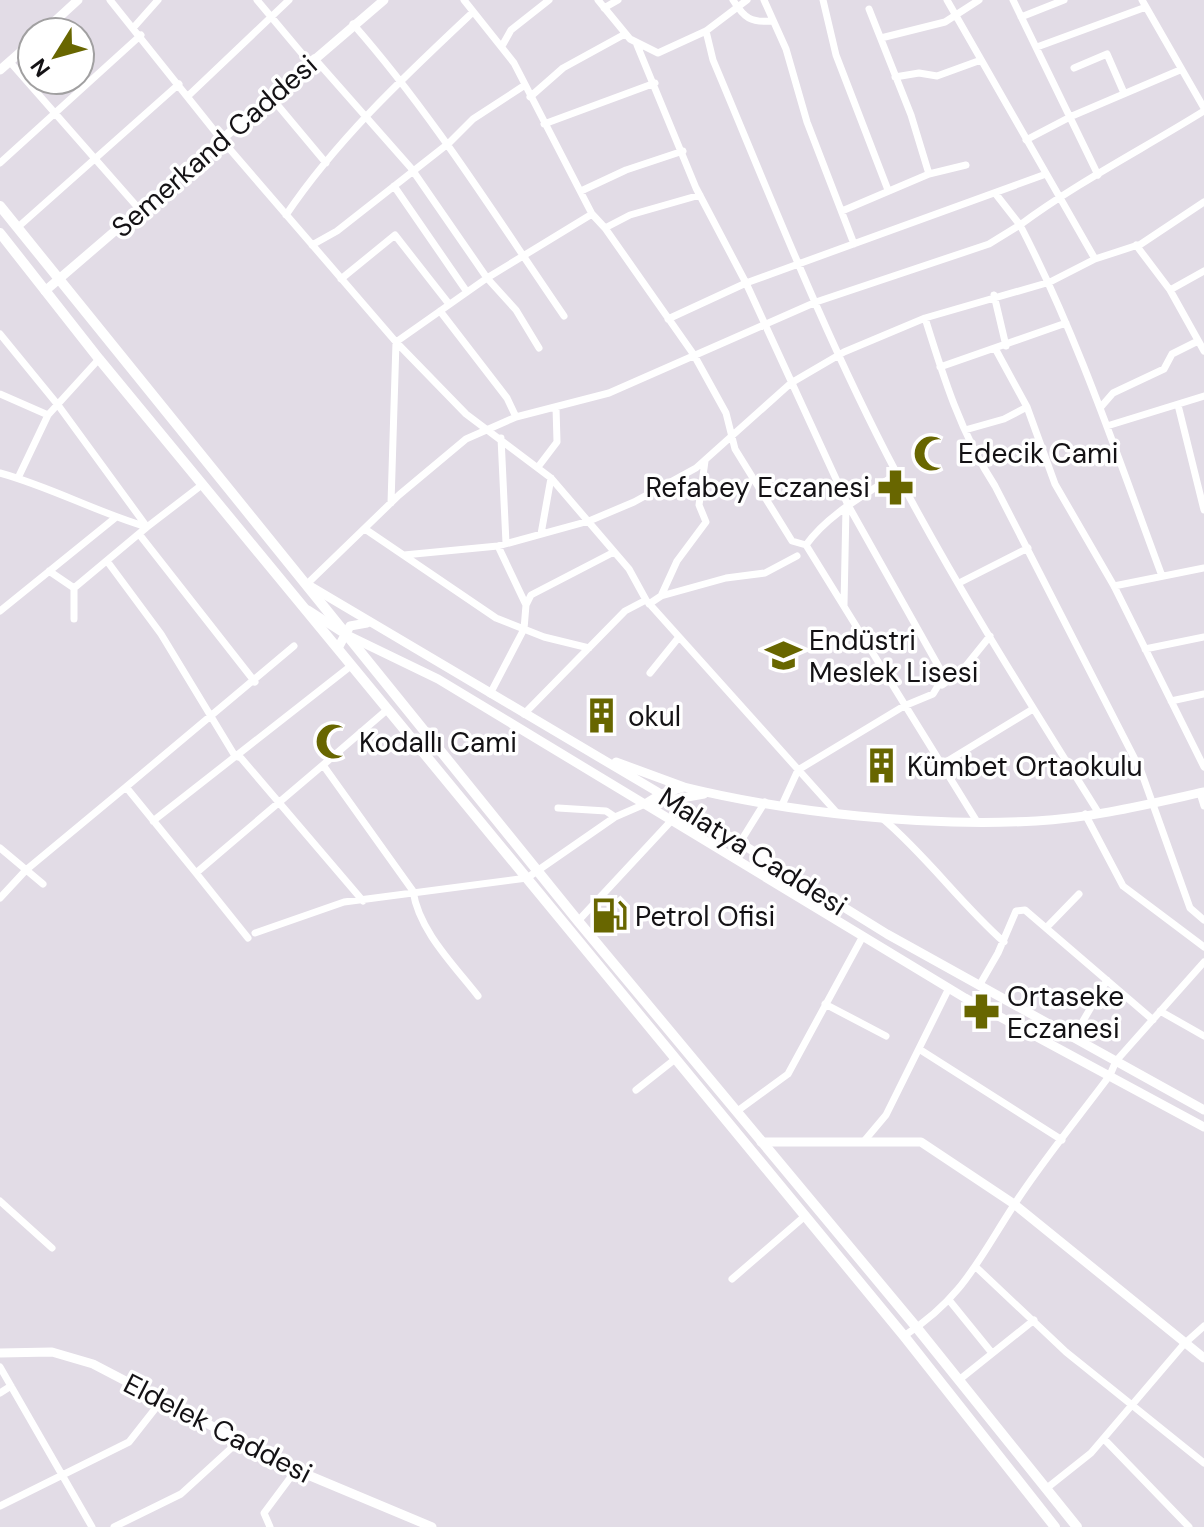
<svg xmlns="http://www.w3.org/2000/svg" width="1204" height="1527" viewBox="0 0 1204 1527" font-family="'DM Sans',sans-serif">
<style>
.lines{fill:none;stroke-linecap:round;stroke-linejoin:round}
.street{stroke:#fff;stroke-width:7}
.secondary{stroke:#fff;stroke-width:9}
.primary{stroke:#fff;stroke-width:10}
.labels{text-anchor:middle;stroke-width:7;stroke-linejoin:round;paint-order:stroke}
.street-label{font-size:28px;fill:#141215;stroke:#fff}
.poi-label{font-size:28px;fill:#141215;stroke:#fff;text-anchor:start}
</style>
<rect width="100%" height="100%" fill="#e2dce6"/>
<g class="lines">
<path class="street" d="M110,0L221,139L396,342L466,414L551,478L629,569L646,600L838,814
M257,0L309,62
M464,0L514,63L592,214L605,228L694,355L726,413L735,449L792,541L806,545L976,820
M598,0L630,39L658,53L706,31L747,0
M733,0C744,18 751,23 772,21
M764,0L786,49L807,122L854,244
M823,0L836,55L888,190
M947,0L1095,259
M1013,0L1098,175
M1142,0L1204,108
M604,8L618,0
M869,9L911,115L929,174
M1021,17L1064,0
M353,24C433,115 496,217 564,316
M134,27L158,0
M706,31L713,60C771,198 826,339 896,472C957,588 1028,700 1098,812
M881,38L945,22L979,0
M637,45L696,188L746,283L848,505L944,676L933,694L904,706L798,770L782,805
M502,46L511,30L549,0
M1037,47L1146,7
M314,58L411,168L487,278L516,310L539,348
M10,62L140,210
M1074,68L1107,54L1124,93
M895,77L919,73L937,76L981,60
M188,96L289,0
M270,96L326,163
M530,97L563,68L625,34
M544,124L655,83
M1026,140L1072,116L1180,70
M0,163L141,35
M394,186L467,292
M581,191L626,170L683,151
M842,211L929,174L966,165
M286,215C337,139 406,75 473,12
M17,228L179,84
M605,228L630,215L700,195
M312,245L337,231L449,143L473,119L525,85
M1136,245L1170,290L1204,351
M341,279L395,235L449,304
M1170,290L1204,271
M994,295L1006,346
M440,311L507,398L516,417
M925,318C943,376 961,434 995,486L1141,771L1190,908L1204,920
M668,319L746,283L1046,174
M0,334L58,405L147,527L74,588V619
M996,350L1027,407L1055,484L1114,586L1204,767
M940,367L1066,323
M0,394L48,415
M1178,405L1204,510
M1100,408L1113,393L1164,369L1172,354L1198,341
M1107,426L1204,396
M965,430L1004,419L1027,407
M501,438L506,543
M538,467L557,442L556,407
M0,473C51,487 96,512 147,527L203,484
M18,478L48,415L99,359
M391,503L396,342L487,278L592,214
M365,529L496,618L544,637L589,648
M139,534L255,682
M541,534L551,478
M806,545C828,514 865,495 897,474
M498,546L526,605
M404,555L498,546L589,521L634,502L696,468L791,383L844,352L925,318L1050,282L1095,259L1141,244L1204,202
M107,561L161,634L235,756L241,758L363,901
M49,571L74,588
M1162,576C1118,458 1078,337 1020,225C1078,182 1143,149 1204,111
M959,583L1028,548
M307,584L399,495L466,439L516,417L609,393L816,302L989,244L1020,225L995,193
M1114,586L1204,568
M661,596L726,578L765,573L797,556
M649,604L661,596L677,561L706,522L699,505L705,461
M844,605L846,507
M0,611L115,518
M1145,649L1204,637
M650,673L679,637
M942,685L961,672L990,636
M490,694L524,629L526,605L531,595L614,552
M1171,701L1204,694
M388,709L323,765L413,891C419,931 454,965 478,996
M524,714L625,611L646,600
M941,765L1033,709
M1200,793L1204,806
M558,808L606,811L615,817
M1085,814L1123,886L1204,947
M882,818C927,856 960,903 1004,942
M153,821L352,665
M739,844L765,802
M0,848L43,884
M196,873L126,787L294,646
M0,898L26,870L126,787
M578,921L672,820
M1046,928L1079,894
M255,933L344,902L527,878L615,817L645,804
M248,938L196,873L323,765
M979,986L998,953L1016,911L1025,910L1153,1020
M825,1004L886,1036
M1160,1011L1204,1036
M1073,1038L1107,980
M919,1049L1062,1140
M636,1090L674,1060
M736,1112L788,1074L863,936
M865,1140L886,1115L949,988
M0,1201L52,1248
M977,1268L1066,1352L1204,1463
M732,1279L805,1216
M949,1300L992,1353
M904,1336C963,1298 978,1260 1014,1205C1043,1160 1078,1118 1110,1075L1116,1061L1204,962
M0,1367L92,1527
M959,1380L1034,1320
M0,1393L11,1386
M1104,1439L1189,1527
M1047,1488L1091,1453L1184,1344L1204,1326
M0,1506L129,1442L162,1400
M114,1527L181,1494L239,1441
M270,1527L264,1513L296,1470"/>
<path class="secondary" d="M43,32L78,0
M0,70L32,42
M45,291L384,0
M310,586L661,794L887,934L1204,1110
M308,610L345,634L438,679L965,998L1204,1127
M338,648L350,626L367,623
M616,762L684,787
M645,804L661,794L684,787C790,813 926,827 1036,821C1092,818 1149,804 1204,792
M648,804L704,794
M761,1142H921L1014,1204L1204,1358
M0,1353L52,1352L93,1364L296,1470L432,1527"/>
<path class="primary" d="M0,206L578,921L917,1328L1077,1527
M0,233L99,359L904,1336L1055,1527"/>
</g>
<defs>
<symbol id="mosque-bare" viewBox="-9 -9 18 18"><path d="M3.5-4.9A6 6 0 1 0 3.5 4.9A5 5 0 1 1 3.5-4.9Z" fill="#686600" stroke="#fff" stroke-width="2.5" paint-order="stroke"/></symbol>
<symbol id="pharmacy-bare" viewBox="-9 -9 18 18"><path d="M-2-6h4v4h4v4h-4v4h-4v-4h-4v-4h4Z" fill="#686600" stroke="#fff" stroke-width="2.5" paint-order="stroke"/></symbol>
<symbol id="school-bare" viewBox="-9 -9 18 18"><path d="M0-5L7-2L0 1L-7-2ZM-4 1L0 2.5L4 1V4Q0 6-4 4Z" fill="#686600" stroke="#fff" stroke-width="2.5" paint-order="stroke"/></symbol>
<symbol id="building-bare" viewBox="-9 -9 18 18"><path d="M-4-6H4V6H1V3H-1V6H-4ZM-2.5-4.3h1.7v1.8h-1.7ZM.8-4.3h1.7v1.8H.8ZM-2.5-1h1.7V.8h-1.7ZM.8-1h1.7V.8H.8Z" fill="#686600" stroke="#fff" stroke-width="2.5" paint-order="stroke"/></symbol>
<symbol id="fuel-bare" viewBox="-9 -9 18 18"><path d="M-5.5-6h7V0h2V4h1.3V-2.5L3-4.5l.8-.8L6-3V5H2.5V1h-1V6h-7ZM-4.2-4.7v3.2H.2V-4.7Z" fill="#686600" stroke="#fff" stroke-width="2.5" paint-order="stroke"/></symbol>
</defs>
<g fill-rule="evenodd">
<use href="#mosque-bare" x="906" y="428" width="51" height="51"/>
<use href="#pharmacy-bare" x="870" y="462" width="51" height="51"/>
<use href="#school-bare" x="758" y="630" width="51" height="51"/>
<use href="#building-bare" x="576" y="690" width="51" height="51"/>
<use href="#mosque-bare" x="308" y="716" width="51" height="51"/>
<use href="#building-bare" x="856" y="740" width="51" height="51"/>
<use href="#fuel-bare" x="584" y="890" width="51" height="51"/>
<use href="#pharmacy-bare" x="956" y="986" width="51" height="51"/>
</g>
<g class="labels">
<g class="street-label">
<text transform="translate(214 146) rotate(-41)" y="10">Semerkand Caddesi</text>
<text transform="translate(753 851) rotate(32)" y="10">Malatya Caddesi</text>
<text transform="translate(218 1428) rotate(27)" y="10">Eldelek Caddesi</text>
</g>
<g class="poi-label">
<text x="958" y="463">Edecik Cami</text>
<text x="870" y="497" text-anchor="end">Refabey Eczanesi</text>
<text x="809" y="650">Endüstri<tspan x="809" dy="32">Meslek Lisesi</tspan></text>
<text x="628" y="726">okul</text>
<text x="359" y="752">Kodallı Cami</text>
<text x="907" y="776">Kümbet Ortaokulu</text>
<text x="635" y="926">Petrol Ofisi</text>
<text x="1007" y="1006">Ortaseke<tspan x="1007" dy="32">Eczanesi</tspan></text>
</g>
</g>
<g transform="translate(56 56) rotate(233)"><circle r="38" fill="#ffffff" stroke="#a1a0a1" stroke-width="2"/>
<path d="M0-6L14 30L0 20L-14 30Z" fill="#686600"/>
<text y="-12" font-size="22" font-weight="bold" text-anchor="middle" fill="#141215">N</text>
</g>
</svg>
